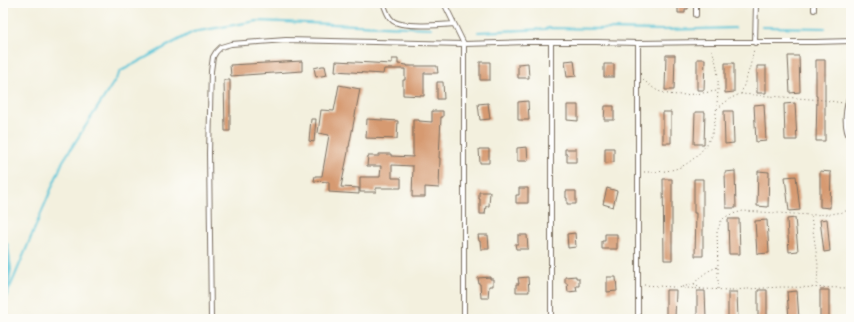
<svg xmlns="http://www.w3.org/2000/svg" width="854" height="322" viewBox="0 0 854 322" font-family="'IM FELL Double Pica',serif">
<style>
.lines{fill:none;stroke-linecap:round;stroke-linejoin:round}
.stream{stroke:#5cc5d8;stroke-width:2}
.river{stroke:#5cc5d8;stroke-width:12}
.building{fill:#d69a71}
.lane-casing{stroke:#7b6f61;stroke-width:6}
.path{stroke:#7b6f61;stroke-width:1;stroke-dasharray:1 3;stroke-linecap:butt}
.lane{stroke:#fff;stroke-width:4}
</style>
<rect width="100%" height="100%" fill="#fdfcf7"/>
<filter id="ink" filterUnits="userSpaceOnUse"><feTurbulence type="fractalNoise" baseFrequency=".025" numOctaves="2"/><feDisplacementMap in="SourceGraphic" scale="8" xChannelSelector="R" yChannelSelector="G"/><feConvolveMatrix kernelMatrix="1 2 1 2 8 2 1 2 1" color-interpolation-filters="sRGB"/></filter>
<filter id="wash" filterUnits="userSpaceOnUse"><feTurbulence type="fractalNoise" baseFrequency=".012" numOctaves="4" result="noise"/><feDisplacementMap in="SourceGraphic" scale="16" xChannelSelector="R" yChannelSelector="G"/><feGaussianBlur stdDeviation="0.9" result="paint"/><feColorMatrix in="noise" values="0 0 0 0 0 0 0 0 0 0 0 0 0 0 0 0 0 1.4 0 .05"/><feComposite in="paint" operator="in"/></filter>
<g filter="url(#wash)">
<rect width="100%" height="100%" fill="#f3f0de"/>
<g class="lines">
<path class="stream" d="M762,27L825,28
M478,32L545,29L549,28L662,30L735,28
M3,269H6
M3,304L63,161L121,71L193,32L257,21L431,28"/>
<path class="river" d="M3,247L6,269L3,290"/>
</g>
<g id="blocks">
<path class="building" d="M678,3H688V9H685V13H678Z
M666,55H675L674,90H665Z
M788,56H799L800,92L790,93Z
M392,59H398V64L407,65V66H437L438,73H424V96L403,95V80H405V69H384L383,74L335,71L336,61L392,64Z
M697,59H705L704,90H697Z
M574,60L576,76L567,77L565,61Z
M816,60H825V141H816L817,96H816Z
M302,61V71L231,76L230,65Z
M480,62H490V80H480Z
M528,63L529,78H518V64Z
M725,63H734V92L725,93Z
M604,64H614V77H604Z
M322,66H325L327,75L316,77L314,68Z
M757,66H766V93H757Z
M224,80H230V131H225Z
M437,82H443L444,99H437Z
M339,85L360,89L349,147H348V152L341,187L359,188V194L329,192V182L314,181L315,176H322L329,135L318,133L321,110L334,111Z
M528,101L529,120H518V102Z
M488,103L490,119L480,120L478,104Z
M795,103L797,140H785L784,104Z
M764,104L766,141L756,142L754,105Z
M567,105H578V121L567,120Z
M605,106H614V120H604Z
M432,111H443V117H441L439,158H440L439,188L425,187V197H412L413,166L392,165V178H401V188H376V192H360V177H380L381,166H367L368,156H379V154H391V156L413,157V120H419V121L432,122Z
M724,111H733L734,143L725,144Z
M663,112H671V143H663Z
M695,112H705L704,144H694Z
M311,119H316L314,142L309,141Z
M367,119L398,121L397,139L366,138Z
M527,147L528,161H517V148Z
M605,148H614V162L605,163Z
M479,149H489V163H480Z
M565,149H576V162H567V154H565Z
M735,171L736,208H726L725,172Z
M758,171L769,172L768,207L757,206Z
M820,171L831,172L830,208L820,207Z
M796,176L800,210L789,211L785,177Z
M663,179H672V260H664Z
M694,179H703V256H695L696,213H694Z
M519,188H528V203H516V195H519Z
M607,188L617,191L613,207L603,204Z
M566,191H576V204H567V198H566Z
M479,192H490L489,206H486L485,214H480V199H479Z
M795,218L798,251L789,252L787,219Z
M728,219H739L740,254H729Z
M827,219L830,251L824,252L820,220Z
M767,220L769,253L757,254L755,221Z
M575,233L576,247L568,248L567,234Z
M605,234H617V249H602V241H605Z
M478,235H488L489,249H481L480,241H479Z
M518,235H527L528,249H516L515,244H518Z
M576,276V278H579V286H576L577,291L568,292L567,283H565V277Z
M490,277V279H493V286H489L488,298H481L480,284H479L478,278Z
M528,277L529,292H516V284H519L518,278Z
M607,277H616L617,291L607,292Z
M666,290H676L675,319H666Z
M758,290H767V319H758Z
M820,290H829V319H820Z
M697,291H705L706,319H697Z
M797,291L799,319H789L787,292Z
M728,292H737L738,319H728Z"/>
</g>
</g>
<g filter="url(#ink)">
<use href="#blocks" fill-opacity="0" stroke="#7b6f61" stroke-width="1"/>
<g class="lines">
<defs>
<path id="lane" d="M383,3C386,9 387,16 392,20C399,28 442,25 454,24
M444,3L464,44V319
M696,3V15
M814,10V3
M551,43V319
M638,43V319
M755,43L756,3
M851,91C846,107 842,125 851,141
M211,319L209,153L211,71L213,57L216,52L221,47L231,44L286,40L464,44L528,42H596L638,43L709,42H815L851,41"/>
</defs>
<use href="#lane" class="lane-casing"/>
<path class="path" d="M643,80C649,84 654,90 661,92C676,98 701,93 717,91
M741,94L750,67L754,49
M717,109C724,103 731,97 741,94L824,100L843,103
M644,172C654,172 665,172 675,169C690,165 706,149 712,134C715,124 716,113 717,103C719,84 719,66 711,48
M811,216L818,265L817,286
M694,284C700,276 708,270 718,267
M644,285L701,289L731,290L781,287L851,288
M682,287L694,284L701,289
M718,289V267L717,232L721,221L724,218L729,215L743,211L811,215L831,214L843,212L851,209"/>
<use href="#lane" class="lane"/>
</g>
</g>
<rect width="854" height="322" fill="none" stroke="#fdfcf7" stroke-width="16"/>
</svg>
